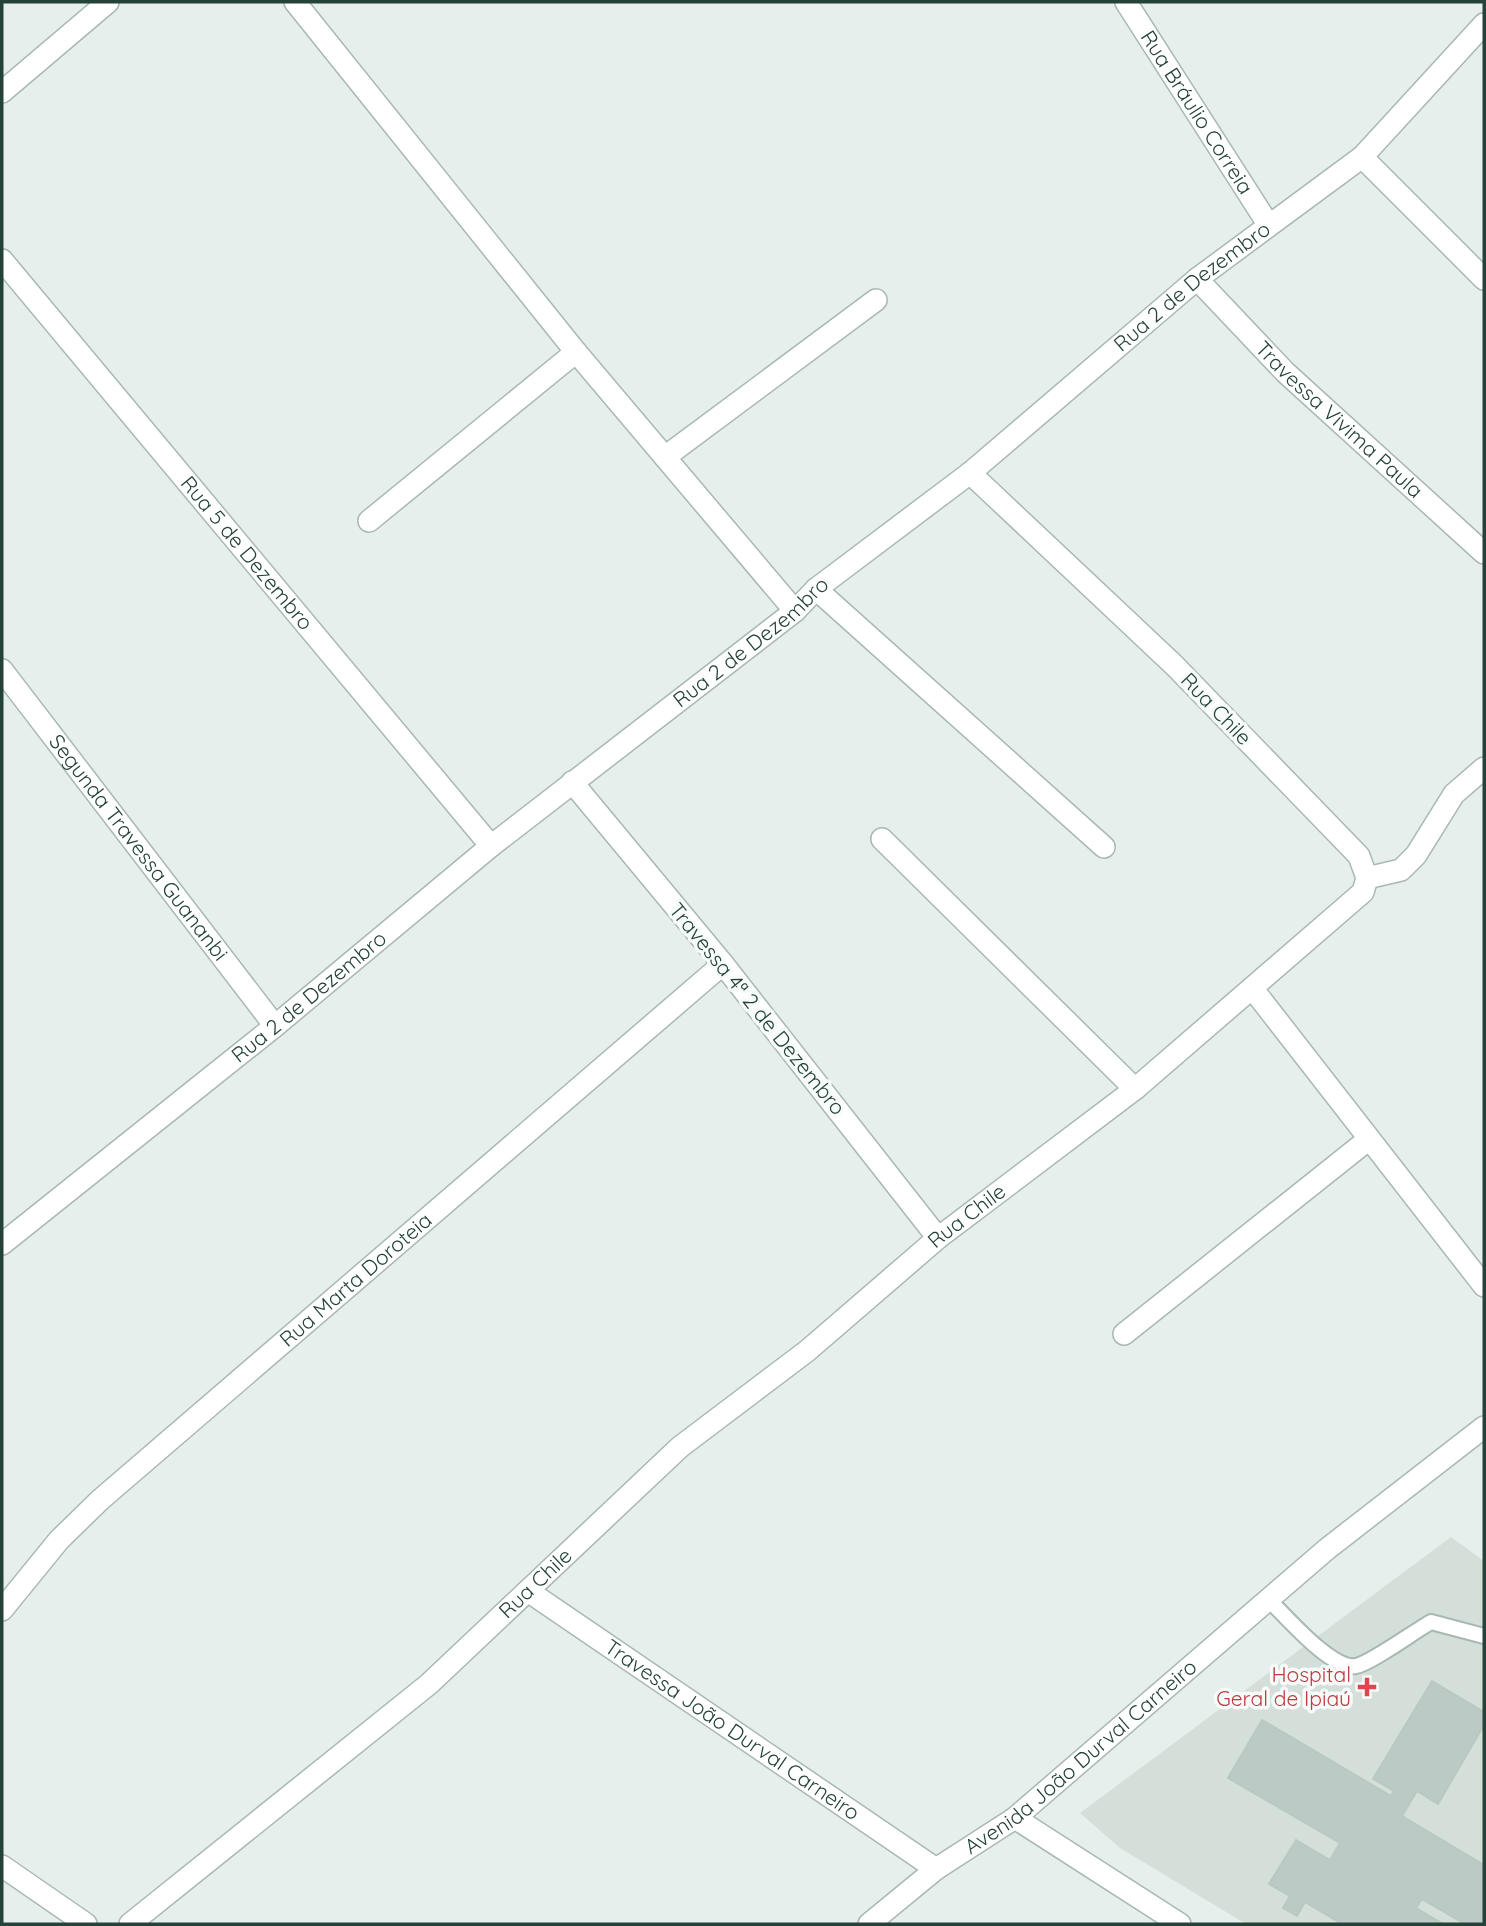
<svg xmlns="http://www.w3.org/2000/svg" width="1486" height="1926" viewBox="0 0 1486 1926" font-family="Quicksand,sans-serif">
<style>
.built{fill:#d4dfda}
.building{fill:#bbcac4;stroke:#b8c9c2;stroke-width:2}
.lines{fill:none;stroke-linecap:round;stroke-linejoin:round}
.service-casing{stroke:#a8b8b2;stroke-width:18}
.minor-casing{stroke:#a8b8b2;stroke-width:24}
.tertiary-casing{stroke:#a8b8b2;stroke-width:24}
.service{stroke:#fff;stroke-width:14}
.minor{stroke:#fff;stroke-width:21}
.tertiary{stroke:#fff;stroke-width:21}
.health-dot{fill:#e0444e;stroke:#f7fbf9;stroke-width:2.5}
.labels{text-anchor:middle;stroke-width:7;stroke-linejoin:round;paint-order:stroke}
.street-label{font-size:21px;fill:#24423a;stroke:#f7fbf9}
.health-label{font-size:21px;fill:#be3a42;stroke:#f7fbf9;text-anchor:end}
</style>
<rect width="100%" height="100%" fill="#e6efeb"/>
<path class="built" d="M1451,1537L1484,1561V1924H1246L1120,1848L1080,1813Z"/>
<path class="building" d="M1432,1681L1484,1712V1725L1438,1804L1417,1791L1402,1816L1484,1865V1924H1465L1422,1899L1416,1908L1443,1924H1342L1305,1902L1297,1916L1283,1908L1290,1896L1269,1884L1296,1840L1330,1860L1340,1843L1228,1778L1262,1720L1391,1796L1394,1791L1373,1779Z"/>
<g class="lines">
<defs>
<path id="service" d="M1268,1599C1286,1616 1331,1670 1356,1666C1371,1663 1415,1631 1431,1622L1484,1636"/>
<g id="minor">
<path d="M295,2L576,352L795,611"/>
<path id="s1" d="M1126,2L1268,224"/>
<path d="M2,92L108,2"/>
<path d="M1362,157L1484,279"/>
<path id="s2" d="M2,260L491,846"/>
<path id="s3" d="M1197,279L1285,372L1484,553"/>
<path d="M665,457L876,300"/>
<path d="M369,521L576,352"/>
<path d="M816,589L1104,847"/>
<path id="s4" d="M2,670L275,1026"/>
<path d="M572,782L723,964L938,1238"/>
<path d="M882,839L1135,1089"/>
<path d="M1367,878L1401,870L1416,855L1454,794L1484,768"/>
<path d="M1252,988L1484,1286"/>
<path id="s5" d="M2,1244L275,1026L491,846L795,611L816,589L970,473L1197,279L1362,157L1484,24"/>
<path d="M1124,1334L1369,1139"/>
<path id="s6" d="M528,1591L936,1869"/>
<path id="s7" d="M2,1610L59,1540L100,1500L723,964"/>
<path d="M1015,1818L1180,1924"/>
<path d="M2,1866L86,1924"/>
<path id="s8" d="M130,1924L429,1684L680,1447L807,1351L938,1238L1135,1089L1363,892L1367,878L1359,856L1175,666L970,473"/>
</g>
<g id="tertiary">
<path id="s9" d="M869,1924L936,1869L1015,1818L1327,1549L1484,1427"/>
</g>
</defs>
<use href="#service" class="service-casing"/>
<use href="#minor" class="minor-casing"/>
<use href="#tertiary" class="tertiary-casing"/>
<use href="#service" class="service"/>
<use href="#minor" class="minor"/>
<use href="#tertiary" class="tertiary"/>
</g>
<path class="health-dot" d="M1363.5 1676.5h7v7h7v7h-7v7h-7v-7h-7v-7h7z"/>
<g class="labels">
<g class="street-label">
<text dy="7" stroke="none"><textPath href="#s1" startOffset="131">Rua Bráulio Correia</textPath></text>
<text dy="7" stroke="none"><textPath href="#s5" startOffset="1528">Rua 2 de Dezembro</textPath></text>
<text dy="7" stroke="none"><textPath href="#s3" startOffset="200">Travessa Vivima Paula</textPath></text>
<text dy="7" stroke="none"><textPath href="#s2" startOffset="382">Rua 5 de Dezembro</textPath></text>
<text dy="7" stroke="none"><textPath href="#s5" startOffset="961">Rua 2 de Dezembro</textPath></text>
<text transform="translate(1216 709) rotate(46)" y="7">Rua Chile</text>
<text dy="7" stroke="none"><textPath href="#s4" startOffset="224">Segunda Travessa Guananbi</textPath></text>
<text dy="7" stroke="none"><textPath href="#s5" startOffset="394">Rua 2 de Dezembro</textPath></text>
<text transform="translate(757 1009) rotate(51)" y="7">Travessa 4ª 2 de Dezembro</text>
<text dy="7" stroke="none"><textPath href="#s8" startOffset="1097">Rua Chile</textPath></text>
<text dy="7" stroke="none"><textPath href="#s7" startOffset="485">Rua Marta Doroteia</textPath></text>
<text dy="7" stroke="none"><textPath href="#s8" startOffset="530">Rua Chile</textPath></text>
<text dy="7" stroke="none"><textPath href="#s6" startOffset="247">Travessa João Durval Carneiro</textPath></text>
<text dy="7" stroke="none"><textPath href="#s9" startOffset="270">Avenida João Durval Carneiro</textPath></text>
</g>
<g class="health-label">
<text x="1351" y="1682">Hospital<tspan x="1351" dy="24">Geral de Ipiaú</tspan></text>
</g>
</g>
<rect width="1486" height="1926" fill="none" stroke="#24423a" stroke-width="7"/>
</svg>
